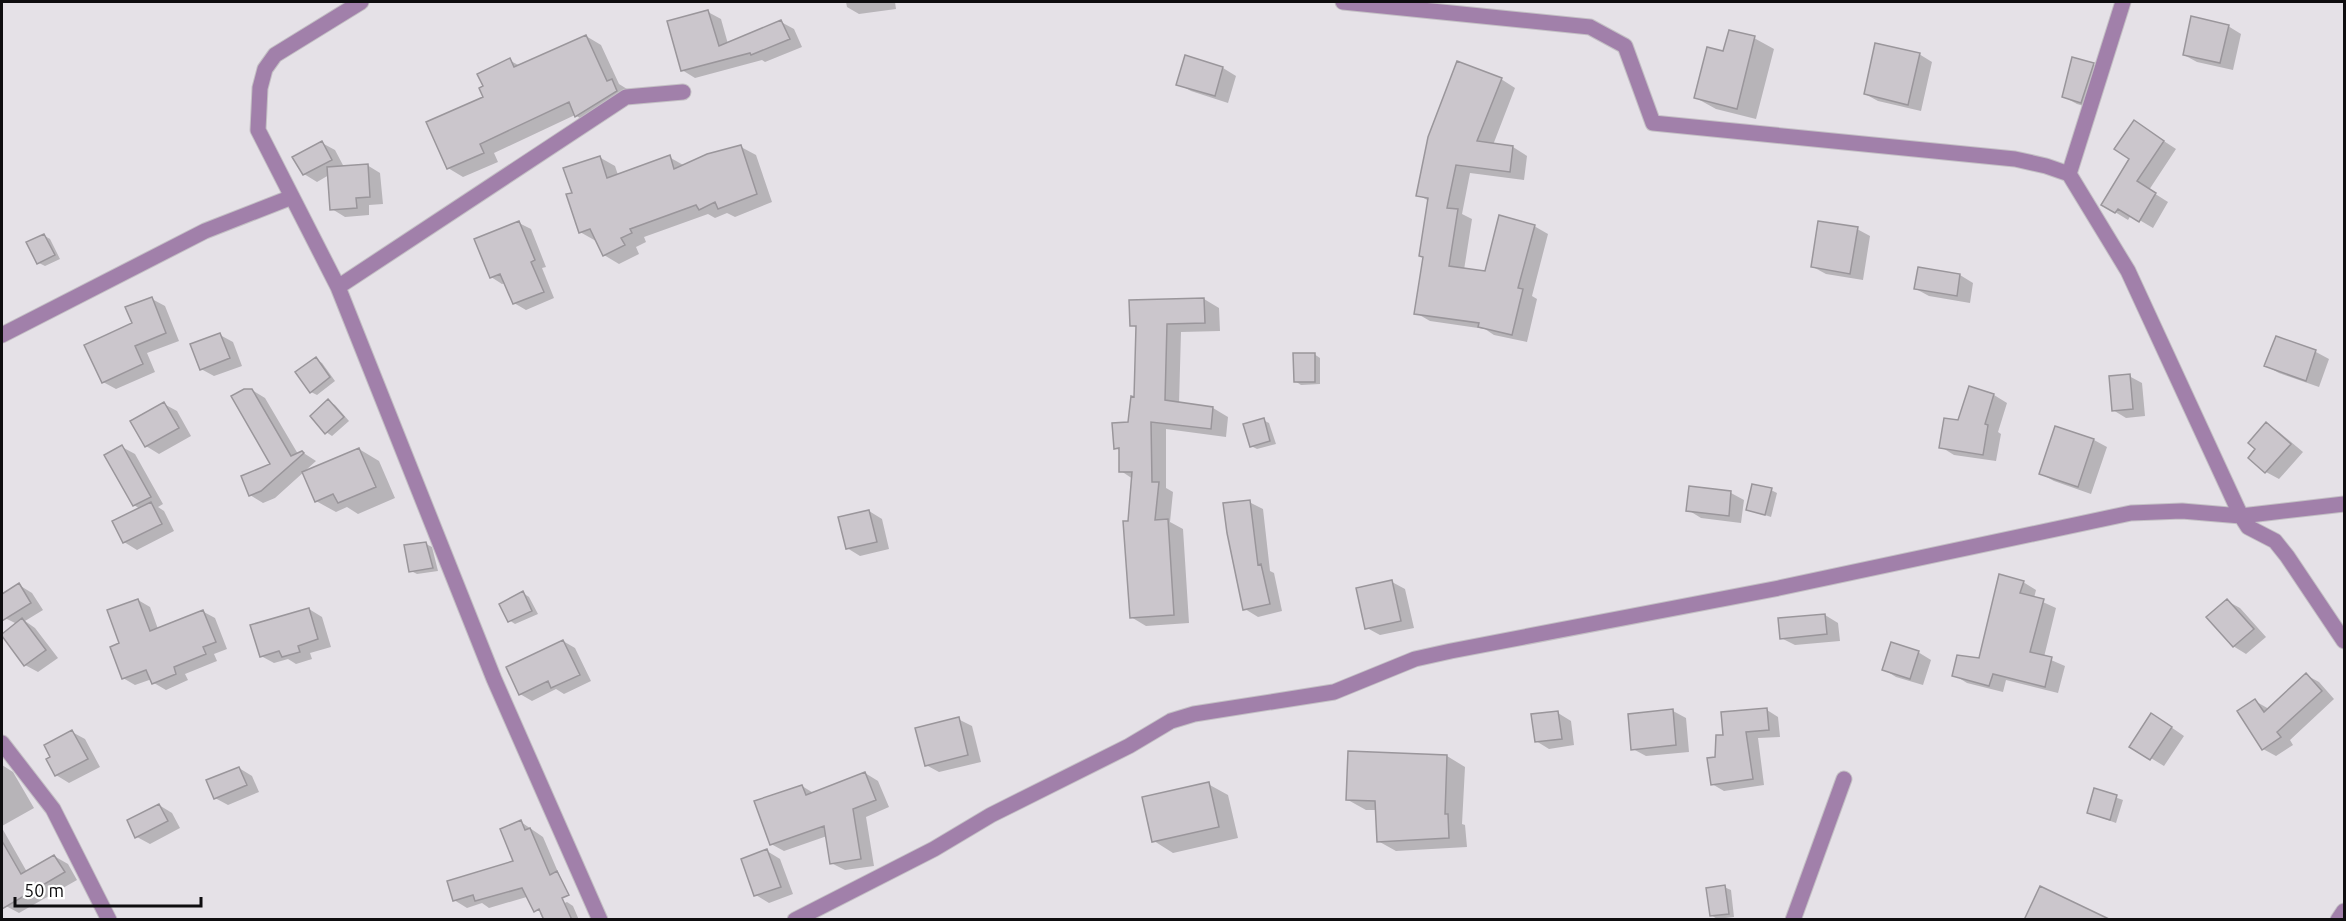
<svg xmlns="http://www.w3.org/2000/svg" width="2346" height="921" viewBox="0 0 2346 921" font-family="Ubuntu,sans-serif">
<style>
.shadow{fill:#0003}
.building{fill:#cbc6cc;stroke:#9a969b;stroke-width:1.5}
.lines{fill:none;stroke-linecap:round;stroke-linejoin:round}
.minor-casing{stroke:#c3bfc4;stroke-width:17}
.minor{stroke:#a180aa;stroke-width:15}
</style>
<rect width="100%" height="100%" fill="#e5e1e7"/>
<path class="shadow" d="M846,2H895L896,9L859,14L847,7Z
M708,12L721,19L728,44L781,22L794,29L802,47L765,62L762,60L695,78L682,70Z
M2228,26L2241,34L2233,70L2197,62L2184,55Z
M586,36L601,45L619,84L627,89L591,125L575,115L494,153L498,162L463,177L448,168L485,98L509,60L520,66Z
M1754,38L1774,49L1756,119L1716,109L1696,98L1724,53Z
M1919,54L1932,62L1921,111L1878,101L1865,94Z
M1186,57L1223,68L1236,76L1228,103L1191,91L1178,84Z
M2093,64L2106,72L2094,109L2077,104L2064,97Z
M1501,79L1515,88L1493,145L1513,147L1527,156L1524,180L1470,173L1462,214L1472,219L1464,270L1486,273L1534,226L1548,234L1532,296L1537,299L1527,342L1494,335L1485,329L1430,321L1416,313L1425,258L1420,256L1429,201L1418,195Z
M2147,130L2176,149L2149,190L2168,202L2153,228L2131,215L2128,220L2115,212Z
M322,143L335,150L344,167L367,165L380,173L383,204L369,205V215L345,217L332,209L329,175L317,182L304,174Z
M741,147L756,155L772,202L735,217L727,213L715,218L708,214L644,237L646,242L636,247L639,254L619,264L604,255L596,241L580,232L574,194L599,157L615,166L618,175L669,157L685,166Z
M519,223L531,229L546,267L542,268L554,298L526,310L514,303L506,283L502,284L491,277Z
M1857,229L1870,236L1863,280L1826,274L1813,267Z
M43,235L50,239L60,259L45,266L39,263Z
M1919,269L1960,275L1973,283L1970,303L1929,296L1916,289Z
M152,299L165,306L179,341L147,353L155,372L116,389L103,382L134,324Z
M1204,299L1219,308L1220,331L1181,332L1179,404L1213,408L1228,417L1226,437L1166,429V488L1173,492L1170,522L1183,529L1189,623L1146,626L1131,617L1129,523L1133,479L1121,471V451L1115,448L1129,424L1136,398L1138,328L1132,325Z
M220,335L233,342L242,366L214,376L201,369Z
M2277,338L2316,352L2329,359L2319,387L2279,373L2266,366Z
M1314,354L1320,358V384L1301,385L1295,381Z
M316,359L322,363L335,381L317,395L311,392Z
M2129,376L2142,383L2145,416L2126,418L2113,410Z
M1970,388L1994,395L2007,403L1998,432L2001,434L1996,461L1954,455L1941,447L1959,422Z
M252,390L265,398L298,454L302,452L316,461L275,498L263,503L250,495L272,465Z
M328,401L335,405L349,421L332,436L326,432Z
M164,404L177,411L191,436L159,454L146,446Z
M1263,420L1269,423L1276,444L1257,449L1251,446Z
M2266,424L2279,432L2303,452L2279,479L2266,472L2257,449Z
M2056,428L2094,440L2107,447L2091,494L2054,481L2041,474Z
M122,447L135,454L163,504L158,507L164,511L174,531L137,550L124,542L140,509L134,505Z
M359,449L379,461L395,498L358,514L347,507L336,512L316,501Z
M1690,488L1731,493L1744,500L1741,523L1701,518L1688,510Z
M1771,490L1777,493L1771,517L1747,509Z
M1249,502L1263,509L1270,571L1274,573L1282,611L1258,617L1245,609Z
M869,511L882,519L889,549L860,556L847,548Z
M426,544L432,547L438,571L417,574L411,571Z
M1392,582L1405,589L1414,628L1380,635L1367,628Z
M2023,582L2036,590L2034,598L2056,608L2044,657L2065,666L2058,693L2006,680L2003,692L1967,683L1954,675L1980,660Z
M19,585L32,593L43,610L25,621L35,628L58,658L38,672L25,665L17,624L5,618L2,612V595Z
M523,593L529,597L538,614L515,624L509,620Z
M138,600L150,607L158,629L202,611L215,618L227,649L214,654L217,661L185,674L188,680L166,690L154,683L152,679L135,685L123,678L121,644Z
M2227,601L2240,608L2266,637L2246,654L2233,646Z
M309,609L322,617L331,647L310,653L312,659L296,664L288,659L274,663L261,656Z
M1825,615L1838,623L1840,641L1795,645L1781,638Z
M563,641L575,648L591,681L564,694L556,689L532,701L520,694Z
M1918,652L1931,660L1923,685L1896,677L1883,669Z
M2306,675L2319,682L2334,699L2290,740L2293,745L2276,756L2263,749L2255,701L2269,709Z
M1767,710L1778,717L1780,737L1758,738L1764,785L1724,791L1712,784L1716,758L1725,737Z
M1673,711L1686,718L1689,752L1646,756L1633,749Z
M1558,713L1571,721L1574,745L1549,749L1536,741Z
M958,719L972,726L981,762L939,772L926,765Z
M2165,723L2184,736L2164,766L2131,746Z
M72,732L85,739L100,767L69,783L56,775L52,758Z
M1447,756L1465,767L1462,824L1465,825L1467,847L1396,851L1378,841L1377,810H1366L1348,800Z
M2,765L13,772L34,808L2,826Z
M239,768L252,776L259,792L228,805L215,798Z
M865,773L878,781L889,807L866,817L874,866L845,870L831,863L827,836L784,851L771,844L802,786L815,794Z
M1208,784L1228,795L1238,838L1173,853L1154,841Z
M2095,790L2123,800L2116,823L2089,813Z
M159,805L172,813L180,828L150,844L137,837Z
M521,822L543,837L564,886L489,908L482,903L467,908L454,900L515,862Z
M2,828L27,872L54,856L68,864L77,880L19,913L6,906L2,898Z
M767,851L780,859L793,894L769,903L756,895Z
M1724,887L1731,890L1734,917L1717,919L1711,915Z
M567,902L573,906L579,920H543L540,913Z"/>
<path class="building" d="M708,10L719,46L781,20L790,39L751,55L750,53L681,71L667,21Z
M2191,16L2229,25L2220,63L2183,55Z
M1729,30L1755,36L1737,109L1694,98L1707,47L1723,51Z
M586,35L607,81L612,79L617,91L575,117L569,102L480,144L484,153L447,169L426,122L483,97L479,88L483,86L477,74L510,58L514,67Z
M1875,43L1920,53L1908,105L1864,94Z
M1185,55L1223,67L1215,96L1176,85Z
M2072,57L2094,63L2081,103L2062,97Z
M1457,61L1502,78L1477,141L1513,146L1510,172L1456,165L1447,208L1458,209L1449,266L1485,271L1499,215L1535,225L1518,288L1523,289L1512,335L1478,327L1479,323L1414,314L1423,257L1419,256L1428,198L1416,196L1428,137Z
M2134,120L2164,141L2137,181L2156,193L2139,222L2118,209L2115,213L2101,205L2129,159L2114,149Z
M322,141L332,160L303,175L292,157Z
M741,145L757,194L718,209L715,202L699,210L696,205L630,229L632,233L621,238L625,245L603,256L590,229L579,233L566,194L572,193L563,168L600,156L607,178L670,155L674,169L707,154Z
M368,164L370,197L356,198L357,208L330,210L327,167Z
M519,221L535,260L531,262L544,292L513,304L500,274L490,278L474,239Z
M1818,221L1858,227L1850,274L1811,267Z
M44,234L55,255L37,264L26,242Z
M1918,267L1960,274L1957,296L1914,289Z
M152,297L166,333L135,346L143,364L102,383L84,345L132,323L125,307Z
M1204,298L1205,323L1167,324L1165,400L1213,407L1211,429L1151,422L1152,482H1159L1155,520L1168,519L1174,615L1130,618L1123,521H1128L1132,472H1119V448L1114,449L1112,423L1128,422L1131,396L1134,397L1136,326H1130L1129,300Z
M220,333L230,358L200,370L190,344Z
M2276,336L2316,350L2306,381L2264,366Z
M1293,353H1315V382H1294Z
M316,357L330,377L310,393L295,372Z
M2130,374L2133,409L2112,411L2109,376Z
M1969,386L1994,394L1985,424L1988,425L1983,455L1939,448L1944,418L1958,420Z
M244,389H252L291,456L302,451L304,453L261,491L249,496L241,476L270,464L231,396Z
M328,399L344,417L325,434L310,416Z
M164,402L179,428L145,447L130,421Z
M1264,418L1270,441L1250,447L1243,424Z
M2266,422L2291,444L2265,473L2248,458L2255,449L2248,443Z
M2055,426L2094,439L2078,487L2039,474Z
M122,445L151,497L133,506L104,455Z
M359,448L376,487L338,503L333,494L315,502L302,472Z
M1752,484L1772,488L1765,515L1746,510Z
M1689,486L1731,491L1729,516L1686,511Z
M1250,500L1258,565L1261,564L1270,604L1243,610L1227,533L1223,503Z
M151,502L162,524L123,543L112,521Z
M869,510L877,542L846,549L838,517Z
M426,542L433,568L409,572L404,545Z
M1999,574L2024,581L2020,593L2044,599L2030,652L2052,657L2045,687L1993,674L1989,686L1952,676L1957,655L1979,658Z
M1392,580L1401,621L1365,629L1356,588Z
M19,583L31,603L2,621V594Z
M523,591L532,611L508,622L499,604Z
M138,599L150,631L203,610L216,642L203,647L206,654L174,667L176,674L152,684L146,670L122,679L110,647L119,643L107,610Z
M2227,599L2254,629L2233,647L2206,617Z
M309,608L318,639L298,646L300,652L282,657L279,651L260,657L250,625Z
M1825,614L1827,634L1780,639L1778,618Z
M22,618L46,650L24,666L2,636V634Z
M563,640L580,675L551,688L548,681L519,695L506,667Z
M1891,642L1919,651L1910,679L1882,670Z
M2306,673L2322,691L2277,732L2281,737L2262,750L2237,711L2255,699L2264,712Z
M1767,708L1769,730L1746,732L1753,779L1711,785L1707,758L1715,757L1716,735H1723L1721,712Z
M1673,709L1676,745L1631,750L1628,714Z
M1558,711L1562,739L1535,742L1531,714Z
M2151,713L2172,727L2150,760L2129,747Z
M959,717L968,755L925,766L915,728Z
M72,730L88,759L55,776L46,759L50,757L44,745Z
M1348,751L1447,755L1445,814H1448L1449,838L1377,842L1375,801L1346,800Z
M239,767L247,785L214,799L206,780Z
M865,772L876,800L853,809L861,859L830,864L824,826L770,845L754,801L802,785L806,795Z
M1209,782L1219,827L1152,842L1142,797Z
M2094,788L2117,795L2110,820L2087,813Z
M159,804L168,821L135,838L127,820Z
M521,820L525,830L530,828L550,875L557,871L569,895L562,898L572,920H544L539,909L534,912L522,888L475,901L473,895L453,901L447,881L513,861L500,829Z
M2,841L21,874L54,855L65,872L2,909Z
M767,849L781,887L754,896L741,859Z
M1725,885L1729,914L1710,916L1706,888Z
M2040,886L2111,920H2024Z"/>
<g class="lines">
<defs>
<path id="minor" d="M361,2L275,55L265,69L260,88L258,130L338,287L494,679L600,920
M1343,2L1590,27L1625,46L1653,123L2015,159L2046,166L2069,174
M2123,2L2069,174L2128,271L2241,516L2248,527L2275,541L2287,556L2344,641
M338,287L626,97L683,92
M2,335L205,231L292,197
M2,743L53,809L109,920
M795,920L934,849L991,815L1129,746L1171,721L1194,714L1334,692L1415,659L1451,651L1779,588L2131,513L2182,511L2241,516L2344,504
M1793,920L1844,779
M2338,920L2344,911"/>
</defs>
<use href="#minor" class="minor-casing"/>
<use href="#minor" class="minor"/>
</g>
<rect width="2346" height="921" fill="none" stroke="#0e0d0f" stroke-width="6"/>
<path d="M15 897v9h186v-9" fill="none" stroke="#0e0d0f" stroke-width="3"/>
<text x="24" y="897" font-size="18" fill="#0e0d0f" stroke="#ffffff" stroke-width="4.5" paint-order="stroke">50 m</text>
</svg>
